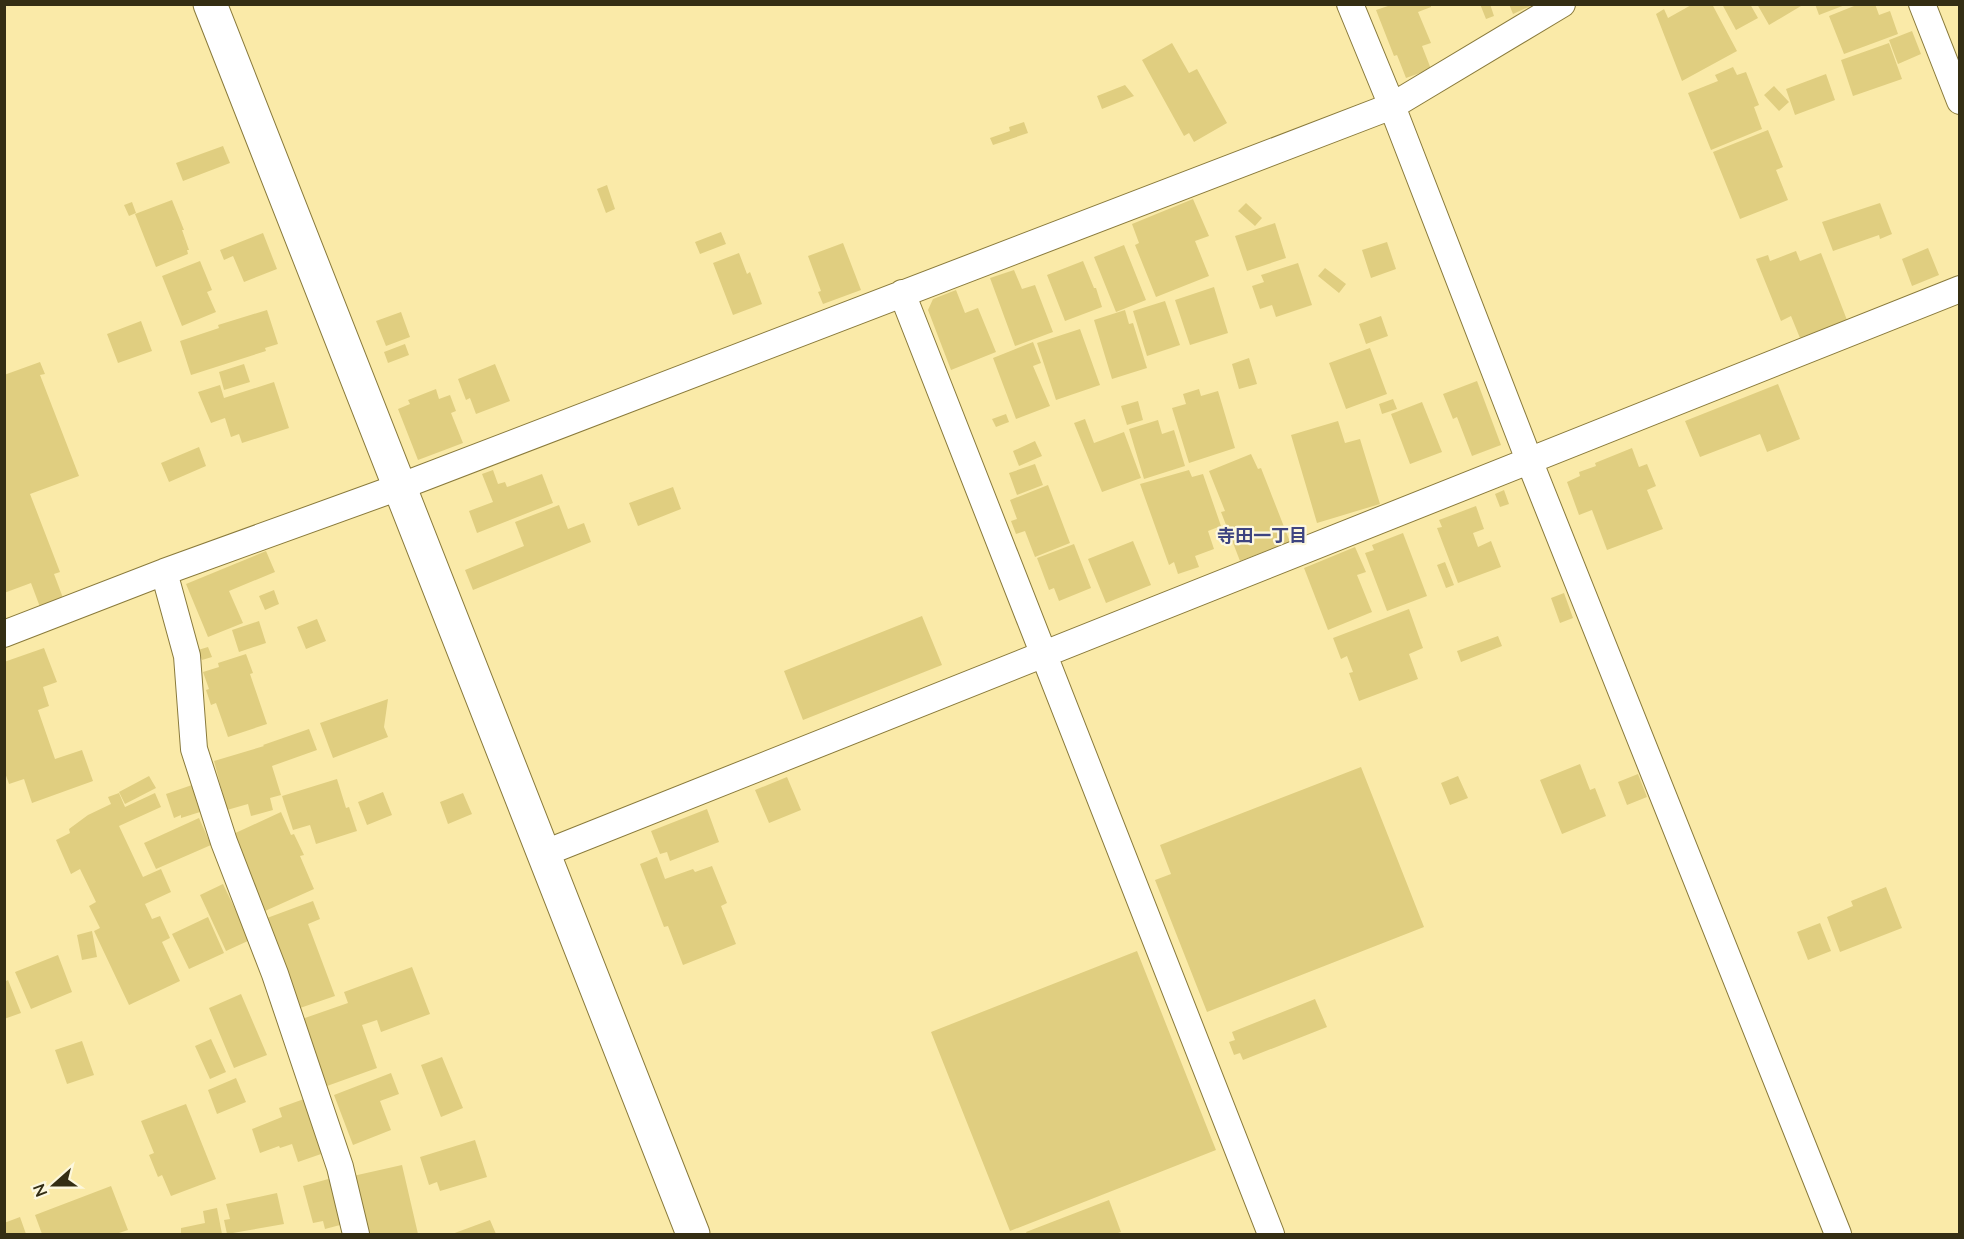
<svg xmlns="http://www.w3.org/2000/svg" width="1964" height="1239" viewBox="0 0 1964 1239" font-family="Lato,'Noto Sans JP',sans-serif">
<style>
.building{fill:#e0ce80}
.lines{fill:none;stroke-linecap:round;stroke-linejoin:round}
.minor-casing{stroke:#897a3b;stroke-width:28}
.tertiary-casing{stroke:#897a3b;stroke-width:35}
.minor{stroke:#fff;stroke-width:26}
.tertiary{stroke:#fff;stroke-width:33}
.labels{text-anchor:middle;stroke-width:4.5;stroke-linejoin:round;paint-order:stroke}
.neighbourhood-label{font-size:18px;font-weight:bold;fill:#3e4480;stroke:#fdf8de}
</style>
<rect width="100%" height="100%" fill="#faeaa8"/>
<path class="building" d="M1480,4H1490L1494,16L1486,19Z
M1509,4H1535L1513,14Z
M1693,4H1712L1737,51L1682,81L1656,14L1664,9L1668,18Z
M1722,4H1750L1758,18L1736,30Z
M1757,4H1800L1801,6L1769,25Z
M1815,4H1845V5L1819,15Z
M1859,4H1875L1879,15L1890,11L1898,34L1844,54L1829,16Z
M1391,5H1431V7L1418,12L1431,43L1422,46L1431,69L1406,78L1397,55L1394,56L1376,10Z
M1912,31L1921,54L1898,64L1889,40Z
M1172,43L1189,73L1197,69L1227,123L1194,142L1189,133L1184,136L1142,60Z
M1889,43L1902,79L1853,96L1841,60Z
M1733,67L1737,75L1746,72L1759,105L1754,107L1762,129L1711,150L1688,93L1718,81L1715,75Z
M1826,74L1835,100L1795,115L1786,89Z
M1125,85L1134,96L1102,109L1097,96Z
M1774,86L1789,102L1779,111L1764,95Z
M1024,122L1028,133L993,145L990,138L1010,131L1009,127Z
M1768,130L1783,167L1776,170L1788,200L1740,219L1713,152Z
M223,146L230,163L183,181L176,163Z
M607,185L615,209L606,213L597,189Z
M1193,199L1209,236L1195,241L1209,276L1156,297L1135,245L1139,243L1132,224Z
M172,200L184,230H182L189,250H187L188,254L156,267L135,214Z
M132,202L136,213L129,216L124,205Z
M1246,203L1262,218L1255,226L1238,211Z
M1880,203L1892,234L1880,239L1879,235L1833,251L1822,222Z
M1275,223L1286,258L1247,271L1235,236Z
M721,232L726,244L700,254L695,242Z
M263,233L277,269L244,282L233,256L224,260L220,250Z
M1387,242L1396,269L1371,278L1362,250Z
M843,243L861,290L823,304L818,292L821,291L808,256Z
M1124,245L1146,300L1116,312L1094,257Z
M1928,248L1939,275L1912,286L1902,259Z
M1796,251L1800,261L1821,253L1847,320L1800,338L1791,316L1781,321L1756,259L1768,255L1770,261Z
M739,253L747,274L750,272L762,304L733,315L713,263Z
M200,261L212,290L207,292L216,312L182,326L162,276Z
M1083,261L1094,288H1096L1102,307L1065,321L1047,275Z
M1298,263L1312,305L1276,317L1272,305L1260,309L1252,286L1264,282L1261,275Z
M1325,268L1346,284L1339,293L1318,276Z
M1014,270L1022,289L1035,285L1053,332L1015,346L990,278Z
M1214,287L1228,333L1190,345L1175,300Z
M956,290L965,313L978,308L996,352L951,370L928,310L933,299Z
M1165,301L1180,345L1147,356L1133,311Z
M267,310L278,344L265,348L266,351L191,375L180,341L219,328L218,325Z
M1125,310L1129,324L1133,323L1147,368L1112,379L1094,320Z
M401,312L410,337L386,346L376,321Z
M1381,316L1388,336L1366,344L1359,324Z
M141,321L152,351L118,363L107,334Z
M1080,329L1100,385L1056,400L1037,343Z
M1033,342L1041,363L1033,366L1050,406L1016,419L993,358Z
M405,344L409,355L388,363L384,352Z
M1370,348L1387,394L1346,409L1329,363Z
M1249,358L1257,384L1239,389L1232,364Z
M40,362L45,374L40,375L79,476L30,494L60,572L54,574L63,598L40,607L31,583L4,593V375Z
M244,364L250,382L224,390L219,372Z
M495,364L510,401L476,414L470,398L466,400L458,379Z
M1477,381L1501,445L1472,456L1457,417L1453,419L1443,394Z
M274,382L289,428L242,443L239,434L231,437L225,418L211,423L198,392L220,385L224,398Z
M1778,384L1800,439L1767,452L1760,434L1700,457L1685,421Z
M436,389L439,399L450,395L456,411L451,413L463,443L418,460L398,409L410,404L408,400Z
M1199,389L1201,396L1218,391L1235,448L1189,463L1172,408L1186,404L1183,394Z
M1393,399L1397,409L1382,414L1379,404Z
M1138,401L1143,420L1127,425L1121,406Z
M1422,402L1442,452L1410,464L1391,414Z
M1006,414L1009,422L996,427L992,419Z
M1085,419L1094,443L1124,432L1141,478L1102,492L1074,423Z
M1158,420L1162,434L1174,430L1185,466L1144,479L1129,429Z
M1338,421L1345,443L1360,439L1380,504L1317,523L1291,435Z
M1035,441L1042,456L1019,466L1013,451Z
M199,447L206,466L169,482L161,463Z
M1632,448L1639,467L1647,464L1656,486L1647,490L1663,529L1607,550L1592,510L1579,515L1567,482L1580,476L1579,472L1596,466L1595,463Z
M1251,454L1258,469L1261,468L1290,542L1240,561L1221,512L1225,511L1209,471Z
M1035,464L1043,485L1017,495L1009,473Z
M493,470L498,484L505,482L507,487L542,474L553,503L477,533L469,511L493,502L482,474Z
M1189,470L1192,477L1203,474L1221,526L1208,531L1214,549L1195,556L1199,567L1178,574L1174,562L1169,565L1140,484Z
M1048,485L1070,543L1035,557L1025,531L1016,534L1011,521L1017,519L1010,500Z
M673,487L681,509L638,526L629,503Z
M1504,490L1509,504L1500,507L1495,494Z
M559,505L568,529L584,523L591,542L473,590L465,570L524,546L515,522Z
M1476,506L1484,529L1473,533L1478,547L1491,541L1501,567L1458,583L1437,528L1442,527L1439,520Z
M1403,533L1427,596L1387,611L1365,553L1374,550L1372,545Z
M1133,541L1151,585L1106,603L1088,559Z
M1074,544L1091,588L1059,601L1054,588L1049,590L1037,558Z
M1355,547L1366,572L1357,575L1372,612L1328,630L1304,568Z
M266,551L275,572L229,591L243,623L208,637L186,584Z
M1445,562L1454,585L1446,588L1437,565Z
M274,590L279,604L265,610L259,596Z
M1564,593L1573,618L1560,623L1551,598Z
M1409,609L1423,648L1409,654L1418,679L1359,701L1349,673L1353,672L1347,656L1341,659L1333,638Z
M922,616L942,665L803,720L784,671Z
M317,619L326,641L306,649L297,627Z
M259,621L266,643L239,652L232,630Z
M1498,636L1502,646L1461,662L1457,651Z
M208,647L212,657L202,660L198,650Z
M44,648L57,682L43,687L49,706L38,710L55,759L82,750L93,781L32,803L24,779L9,784L4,770V662Z
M246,654L253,673L250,674L267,724L228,737L216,703L211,705L206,690L209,689L203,672L219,667L218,663Z
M388,699L384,727L388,737L333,758L320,723Z
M309,729L317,750L272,766L281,795L270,798L273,810L251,816L248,804L227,810L214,761L264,746L263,745Z
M1580,764L1590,790L1595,788L1606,816L1562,834L1540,780Z
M1361,767L1424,927L1207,1012L1155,880L1171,874L1160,845Z
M1638,774L1647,797L1627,805L1618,782Z
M149,776L156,788L125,804L119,792Z
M1458,776L1468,798L1450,805L1441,783Z
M787,777L801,810L769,823L755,790Z
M337,779L346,808L349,807L357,831L316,844L310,825L293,830L282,796Z
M192,785L200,812L181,818V815L174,818L166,794Z
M383,792L392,815L367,825L358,802Z
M119,793L125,807L155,793L161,807L119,826L143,877L161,869L171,892L145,904L152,919L160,916L170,938L162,942L180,981L129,1005L94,931L100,928L89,906L96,902L80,869L71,874L56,840L70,833L69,829L88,815L111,804L108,797Z
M463,793L472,814L448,824L440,802Z
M707,809L719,842L670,861L667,852L660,854L651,831Z
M281,812L291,835L294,834L304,855L300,856L314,889L265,911L231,835Z
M199,818L211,845L156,869L144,843Z
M657,857L665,879L693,869L695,872L712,866L727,903L721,906L736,944L683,965L668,926L664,927L640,864Z
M223,884L250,940L226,951L200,895Z
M1886,887L1902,928L1840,952L1827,917L1853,906L1851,901Z
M313,901L320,919L308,924L335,996L300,1008L267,918Z
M208,917L224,953L189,969L172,934Z
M1820,923L1831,951L1808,960L1797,932Z
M92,931L97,957L82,960L77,935Z
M1137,951L1216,1150L1010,1231L931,1032Z
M58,955L72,992L31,1009L15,972Z
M412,967L430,1014L381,1032L377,1020L362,1025L377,1068L327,1086L302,1019L348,1003L344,992Z
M8,980L21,1013L4,1019V982Z
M241,994L267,1055L234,1068L209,1008Z
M1315,999L1327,1027L1243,1060L1240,1053L1234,1055L1229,1042L1235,1040L1232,1032Z
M211,1039L226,1072L210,1079L195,1046Z
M82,1041L94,1075L67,1084L55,1050Z
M442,1057L463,1108L441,1117L421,1065Z
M391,1073L399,1094L380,1101L391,1130L353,1145L334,1095Z
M236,1078L246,1102L217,1114L208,1090Z
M304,1099L324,1153L298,1162L292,1144L280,1148L279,1146L260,1153L252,1129L282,1117L279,1108Z
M186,1104L216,1179L171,1196L162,1175L158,1177L149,1155L154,1153L141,1121Z
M475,1140L487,1177L440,1191L437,1182L429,1185L420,1157Z
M402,1165L418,1234H365L353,1176Z
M332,1178L344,1224L325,1229L323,1221L313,1223L303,1186Z
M111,1186L128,1230L116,1234H42L35,1215Z
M277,1193L284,1224L227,1234L224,1220L230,1219L226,1204Z
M1109,1200L1121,1232L1115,1234H1027L1026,1232Z
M217,1208L222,1234H181V1228L205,1223L203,1211Z
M20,1217L26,1234H4V1223Z
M490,1220L496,1234H452Z"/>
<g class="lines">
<defs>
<path id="minor" d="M1350,4L1392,106L1529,460L1838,1234
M1922,4L1960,101
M902,293L1271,1234
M164,572L187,656L194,749L224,842L275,974L340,1167L356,1234
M4,634L164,572L399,487L1392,106L1562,4
M545,853L1960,289"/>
<path id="tertiary" d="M210,4L693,1234"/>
</defs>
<use href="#minor" class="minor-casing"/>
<use href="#tertiary" class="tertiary-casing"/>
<use href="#minor" class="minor"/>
<use href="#tertiary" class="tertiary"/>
</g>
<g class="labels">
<g class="neighbourhood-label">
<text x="1262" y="542">寺田一丁目</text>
</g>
</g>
<rect width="1964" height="1239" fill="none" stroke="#342e14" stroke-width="12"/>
<g transform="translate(54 1185) rotate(249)" stroke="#fdf8de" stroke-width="4.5" paint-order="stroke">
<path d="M0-4.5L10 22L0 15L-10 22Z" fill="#342e14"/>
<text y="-9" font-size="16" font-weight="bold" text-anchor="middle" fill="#342e14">N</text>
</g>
</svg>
